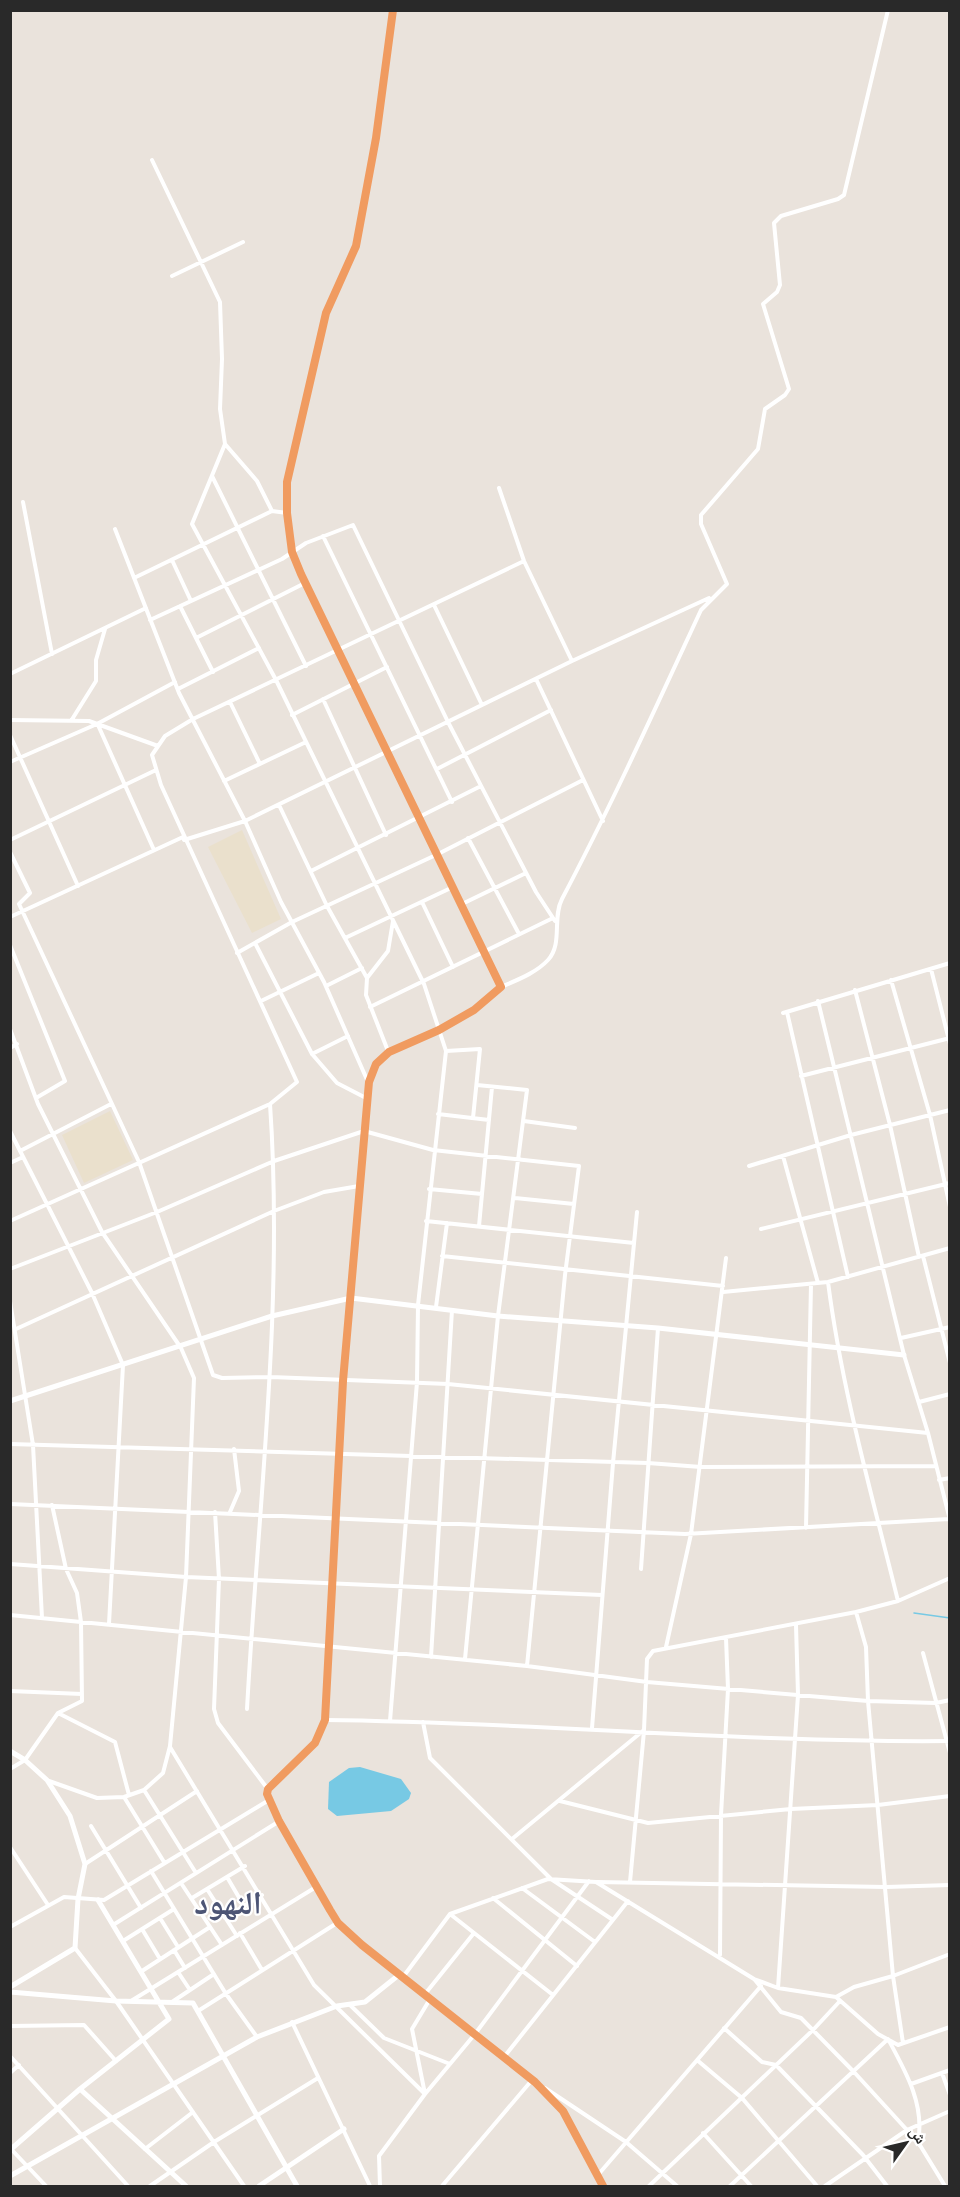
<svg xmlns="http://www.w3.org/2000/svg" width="960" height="2197" viewBox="0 0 960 2197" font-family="'Asap Condensed','Noto Naskh Arabic',sans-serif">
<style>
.education{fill:#eae0cc}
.water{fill:#77c9e4}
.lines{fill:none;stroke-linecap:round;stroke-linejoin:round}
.stream{stroke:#77c9e4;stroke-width:1.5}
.street{stroke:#fff;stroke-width:4}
.secondary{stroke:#fff;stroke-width:5}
.highway{stroke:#f09b60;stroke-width:8}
.labels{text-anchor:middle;stroke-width:4.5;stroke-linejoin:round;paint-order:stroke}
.town-label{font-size:32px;font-weight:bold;fill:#4d5575;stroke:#fff}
</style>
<rect width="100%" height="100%" fill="#eae3dc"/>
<path class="education" d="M242,830L281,919L252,933L208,847Z
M110,1111L133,1160L84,1183L62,1135Z"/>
<path class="water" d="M360,1767L401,1779L411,1793L409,1799L391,1811L337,1816L328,1809L329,1782L349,1768Z"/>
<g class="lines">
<path class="stream" d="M914,1613L950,1618"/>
<path class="street" d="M152,160L220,302L222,359L220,409L225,444L192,524L276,680L424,984L446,1051L418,1305L417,1382L390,1721
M172,276L243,242
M225,444L257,481L272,511L287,513
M212,476L306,666
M499,488L524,561L572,661
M23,502L52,654
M115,529L179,693L245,821L281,902L324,982L368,1082
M323,536L452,802
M172,560L191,601
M134,578L272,511
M434,605L482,705
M180,606L213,672
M150,620L282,559L306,543L353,525L448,722L536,892L555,921
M196,638L305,583
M10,674L146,608
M536,679L603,821
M178,689L259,648
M323,699L386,835
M230,702L260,764
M292,715L387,667
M10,720L89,721L158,746
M71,721L96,681V660L105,629
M98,725L154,850
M10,735L78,886
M10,762L97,724L175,682
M437,769L551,710
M224,781L306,742
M279,805L327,906L367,978
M468,838L519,934
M10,840L156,770
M184,840L245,821L572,661L709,598
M10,852L30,893L19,904L139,1162L213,1375L222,1378L271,1377L448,1384L928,1433
M311,871L481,786
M422,902L453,967
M462,904L526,873
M10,917L183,837
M345,938L453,887
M255,943L312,1054L337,1083L366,1098
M10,945L65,1081L36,1098
M237,953L292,922L438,854L583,780
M931,969L950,1044
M891,980L930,1115L950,1207
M326,986L362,968
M501,987C517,980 536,973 548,960C563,944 552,918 562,899C612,804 656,707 701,610L727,584L701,524V515L758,449L765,409L785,395L789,389L763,304L777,292L780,285L774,223L781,216L838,199L844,195L888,10
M855,990L890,1125L919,1257
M261,1001L319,973
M818,1001L904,1355L928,1433L950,1520
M370,1007L553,918
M787,1012L848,1277
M783,1013L950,963
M10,1029L38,1104L102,1232L181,1348L194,1378L186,1577L170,1746L163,1773L144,1790L124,1797L97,1798L49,1781
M10,1048L17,1044
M388,1051L366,995L367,978L388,951L393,921
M446,1051L480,1049L473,1118
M312,1054L348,1036
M801,1076L950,1038
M438,1114L489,1120
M524,1121L575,1128
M10,1131L92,1293L123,1365L109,1624
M20,1151L111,1104
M783,1156L818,1283
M10,1163L23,1157
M749,1166L851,1135L950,1110
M429,1189L482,1194
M515,1198L574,1204
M10,1221L270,1104L297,1082L161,785L152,755L165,736L193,719L524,561
M426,1221L634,1243
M479,1226L492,1087
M761,1229L950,1183
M442,1256L723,1286
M923,1256L950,1363
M10,1269L157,1212L274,1161L364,1131L433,1150L579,1166L565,1275L527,1666
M828,1282C842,1391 872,1495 898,1601
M723,1292L828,1282L950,1248
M10,1301L33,1445L42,1618
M436,1307L447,1223
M16,1329L274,1211L324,1192L359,1186
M901,1338L950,1327
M919,1402L950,1394
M10,1444L648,1463L701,1467L936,1466
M939,1480L950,1478
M10,1504L685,1534L949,1519
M215,1512L219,1579L214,1709L218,1723L267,1788
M230,1512L239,1491L234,1449
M806,1528L811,1284
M10,1564L186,1577L602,1595
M641,1569L658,1328
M856,1612L866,1647L868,1701L893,1976L903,2043
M10,1615L527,1666L647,1682L868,1701L936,1703L950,1700
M666,1647L691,1534L726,1258
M923,1653L950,1753
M431,1657L452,1310
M465,1659L498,1316L527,1090L477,1085
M10,1691L82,1694
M247,1709C258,1507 284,1306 270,1104
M58,1713L115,1742L129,1795
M325,1720C533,1722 741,1743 950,1741
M423,1722L430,1758L551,1879L613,1920
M592,1728L613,1463L637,1212
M170,1747L314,1985L425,2094L475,2034L589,1881
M10,1769L25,1760L58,1713L82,1701L81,1622L77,1593L66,1569L52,1505
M144,1790L196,1873
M124,1797L164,1862
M560,1801L648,1823L791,1809L878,1805L950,1796
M91,1826L141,1908
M512,1839L644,1730L647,1659L653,1651L856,1612L898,1601L950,1578
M10,1847L48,1905
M85,1864L197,1791
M151,1871L226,1994L257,2037
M227,1877L244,1906
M597,1882L886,1887L950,1885
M630,1882L644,1731
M181,1883L222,1945
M522,1888L595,1942
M207,1889L237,1936
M192,1898L245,1866
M493,1898L577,1966
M450,1914L553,1995
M160,1918L178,1947
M225,1918L262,1895
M113,1925L278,1822
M10,1927L64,1897L104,1900L269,1800
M142,1929L160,1959
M240,1933L262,1970
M123,1941L174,1909
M75,1948L116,2001L244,2186
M174,1950L185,1968
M720,1955L721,1815L728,1689L726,1638
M142,1971L210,1927
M178,1972L190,1990
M403,1977L450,1914L548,1879L596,1882L754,1979L778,1988L836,1997L878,2034L898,2045L950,2027
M755,1980L781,2012L801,2018L854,2072L918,2142L945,2186
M778,1988L798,1695L796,1625
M425,1994L474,1933
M836,1997L854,1987L893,1976L950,1954
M131,2001L316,1887
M172,2002L214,1974
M349,2004L384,2038L450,2064
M198,2011L337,1923
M292,2022L370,2186
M10,2026L84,2025L116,2061
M724,2028L762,2062L776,2065L863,2155L887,2186
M10,2056L128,2186
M504,2057L628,1901
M697,2060L742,2098L817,2186
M10,2073L19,2065
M942,2073L950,2095
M911,2084L950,2070
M545,2088L626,2142L677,2186
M703,2133L751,2186
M11,2149L46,2186
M145,2149L193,2112
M597,2176L761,1986
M150,2186L214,2142L318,2078
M380,2186L379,2156L425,2094L412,2029L430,1999
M442,2186L532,2080
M649,2186L813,2030L840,2001
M730,2186L888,2039C906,2072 925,2105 918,2142
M825,2186L907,2130L950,2111"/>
<path class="secondary" d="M10,1401L272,1316L351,1298L498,1316L658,1328L904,1355
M10,1751L25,1760L47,1780L70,1816L85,1864L78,1899L75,1948L10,1987
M10,1992L116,2001L193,2003L297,2186
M80,2089L186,2186
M10,2150L80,2089L169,2019L98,1900
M10,2176L257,2037L337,2006L365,2002L400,1974
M259,2186L344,2129"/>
<path class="highway" d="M393,10L376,138L356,246L326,313L287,482V513L292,552L301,574L501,987L474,1010L439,1030L389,1052L376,1064L369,1082L343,1381L325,1720L315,1743L268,1789L267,1794L279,1821L330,1910L338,1923L362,1945L535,2082L563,2111L603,2186"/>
</g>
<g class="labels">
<g class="town-label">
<text x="228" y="1914">النهود</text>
</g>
</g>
<rect width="960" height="2197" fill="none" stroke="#292929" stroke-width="24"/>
<g transform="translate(906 2143) rotate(56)" stroke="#ffffff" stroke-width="4.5" paint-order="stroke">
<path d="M0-4.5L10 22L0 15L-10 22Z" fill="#292929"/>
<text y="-9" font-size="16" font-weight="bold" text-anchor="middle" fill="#292929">ش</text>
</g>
</svg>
